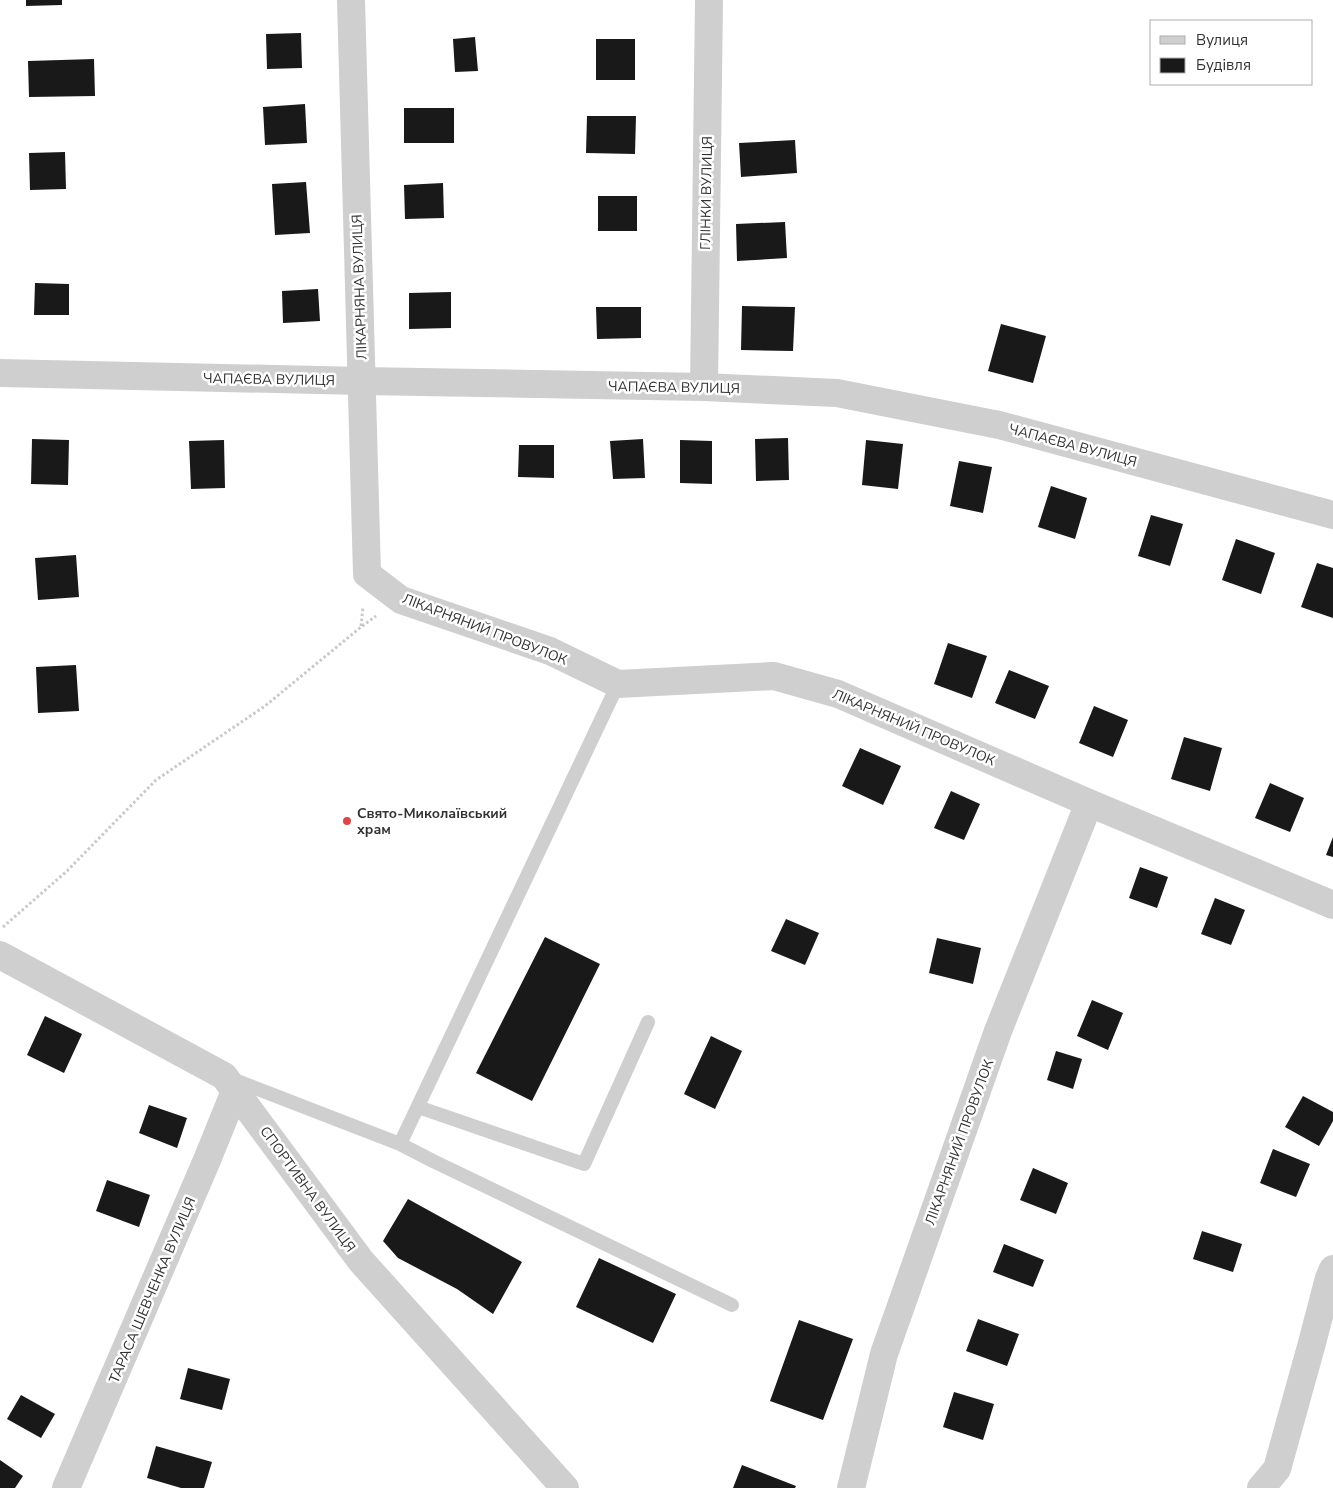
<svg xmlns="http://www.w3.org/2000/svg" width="1333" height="1488" viewBox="0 0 1333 1488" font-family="'Nunito Sans',sans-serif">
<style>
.building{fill:#191919}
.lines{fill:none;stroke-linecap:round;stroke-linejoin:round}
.path{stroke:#c9c9c9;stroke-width:3;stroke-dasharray:2.5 2.5;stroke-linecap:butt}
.service{stroke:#cfcfcf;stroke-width:14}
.minor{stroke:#cfcfcf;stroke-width:28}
.poi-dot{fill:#d94844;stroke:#fff;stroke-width:2}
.labels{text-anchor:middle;stroke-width:5;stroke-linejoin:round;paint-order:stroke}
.street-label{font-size:14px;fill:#323232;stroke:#fff}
.poi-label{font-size:14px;font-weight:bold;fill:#323232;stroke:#fff;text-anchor:start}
</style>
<rect width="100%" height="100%" fill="#fff"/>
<path class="building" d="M26,0H62V5L26,6Z
M301,33L302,68L267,69L266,34Z
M475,37L478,71L455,72L453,39Z
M596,39H635V80H596Z
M94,59L95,96L29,97L28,61Z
M305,104L307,143L265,145L263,107Z
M404,108H454V143H404Z
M587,116H636L635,154L586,153Z
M795,140L797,173L741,177L739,143Z
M65,152L66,189L30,190L29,153Z
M306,182L310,233L275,235L272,184Z
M443,183L444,218L405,219L404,185Z
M598,196H637V231H598Z
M785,222L787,258L737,261L736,224Z
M35,283L69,284V315H34Z
M318,289L320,321L283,323L282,291Z
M451,292V328L409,329V293Z
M742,306L795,307L793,351L741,350Z
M596,307H641V338L597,339Z
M1001,324L1046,336L1033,383L988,371Z
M788,438L789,480L756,481L755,439Z
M32,439L69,440L68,485L31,484Z
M643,439L645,478L613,479L610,441Z
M224,440L225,488L191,489L189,441Z
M680,440L712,441V484L680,483Z
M866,440L903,444L898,489L862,485Z
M519,445H554V478L518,477Z
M959,461L992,467L983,513L950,506Z
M1051,486L1087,498L1075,539L1038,527Z
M1151,515L1183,524L1170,566L1138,556Z
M1236,539L1275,553L1261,594L1222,580Z
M76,555L79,597L38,600L35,558Z
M1317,563L1333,568V618L1301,607Z
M948,643L987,656L972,698L934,684Z
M76,665L79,711L38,713L36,667Z
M1009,670L1049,686L1035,719L995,703Z
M1094,706L1128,720L1113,757L1079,743Z
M1184,737L1222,748L1210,791L1171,779Z
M860,748L901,766L883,805L842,786Z
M1270,783L1304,798L1290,832L1255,818Z
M951,791L980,804L964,840L934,828Z
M1333,837V857L1326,855Z
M1140,867L1168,877L1157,908L1129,898Z
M1215,898L1245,910L1231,945L1201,934Z
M786,919L819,933L805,965L771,951Z
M545,937L600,964L532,1101L476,1073Z
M937,938L981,948L973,984L929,973Z
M1092,1000L1123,1013L1108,1050L1077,1036Z
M45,1016L82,1034L64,1073L27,1055Z
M711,1036L742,1051L715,1109L684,1094Z
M1056,1051L1082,1059L1073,1089L1047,1080Z
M1303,1096L1333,1112V1121L1319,1146L1285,1127Z
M149,1105L187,1118L177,1148L139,1133Z
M1273,1149L1310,1164L1296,1197L1260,1183Z
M1033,1168L1068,1183L1056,1214L1020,1200Z
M107,1180L150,1195L139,1227L96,1211Z
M408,1199L522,1262L493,1314L457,1289L398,1258L383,1241Z
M1202,1231L1242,1244L1233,1272L1193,1259Z
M1004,1244L1044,1260L1033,1287L993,1272Z
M599,1258L676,1294L653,1343L576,1307Z
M978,1319L1019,1334L1007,1366L966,1351Z
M799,1320L853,1339L823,1420L770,1401Z
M188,1368L230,1379L222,1410L180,1399Z
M954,1392L994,1404L983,1440L943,1427Z
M21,1395L55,1414L41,1438L7,1419Z
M156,1446L212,1462L204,1488H181L147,1478Z
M0,1460L23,1476L15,1488H0Z
M742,1465L796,1486L795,1488H733Z"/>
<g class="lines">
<path class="path" d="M361,626L363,607
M3,927L67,871L156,780L265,706L361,627L376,616"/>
<path class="service" d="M232,1079L400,1144L618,684
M418,1107L584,1164L648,1022
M400,1144L433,1161L732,1305"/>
<path class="minor" d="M351,0L367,574L401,600L550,651L618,684L774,676L838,694L1089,803L1333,905
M0,373L362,381L704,387L837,393L999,425L1333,515
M704,387L709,0
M0,955L224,1076L361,1261L565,1488
M66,1488L207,1160L235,1091
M851,1488L884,1354L998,1031L1089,803
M1261,1488L1277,1469L1312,1343L1329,1278L1333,1269"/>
</g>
<circle class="poi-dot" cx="347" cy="821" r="5"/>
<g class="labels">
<g class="street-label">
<text transform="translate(706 193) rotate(-89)" y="5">ГЛІНКИ ВУЛИЦЯ</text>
<text transform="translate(359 287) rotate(-92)" y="5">ЛІКАРНЯНА ВУЛИЦЯ</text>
<text transform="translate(269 379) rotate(1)" y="5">ЧАПАЄВА ВУЛИЦЯ</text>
<text transform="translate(674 387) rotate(1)" y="5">ЧАПАЄВА ВУЛИЦЯ</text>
<text transform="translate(1073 445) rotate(15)" y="5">ЧАПАЄВА ВУЛИЦЯ</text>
<text transform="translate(485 629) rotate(21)" y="5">ЛІКАРНЯНИЙ ПРОВУЛОК</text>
<text transform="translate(914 727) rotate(23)" y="5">ЛІКАРНЯНИЙ ПРОВУЛОК</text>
<text transform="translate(959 1142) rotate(-70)" y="5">ЛІКАРНЯНИЙ ПРОВУЛОК</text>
<text transform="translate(308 1189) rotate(54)" y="5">СПОРТИВНА ВУЛИЦЯ</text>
<text transform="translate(152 1290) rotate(-67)" y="5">ТАРАСА ШЕВЧЕНКА ВУЛИЦЯ</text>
</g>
<g class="poi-label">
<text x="357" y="818">Свято-Миколаївський<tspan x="357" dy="16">храм</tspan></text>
</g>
</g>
<rect x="1150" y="20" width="162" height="65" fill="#ffffff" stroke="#adadad"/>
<rect x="1160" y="36" width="25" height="8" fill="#cfcfcf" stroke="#adadad"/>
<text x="1196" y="45" font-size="15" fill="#323232">Вулиця</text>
<rect x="1160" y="58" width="25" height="15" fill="#191919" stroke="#adadad"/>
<text x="1196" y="70" font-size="15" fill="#323232">Будівля</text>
</svg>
